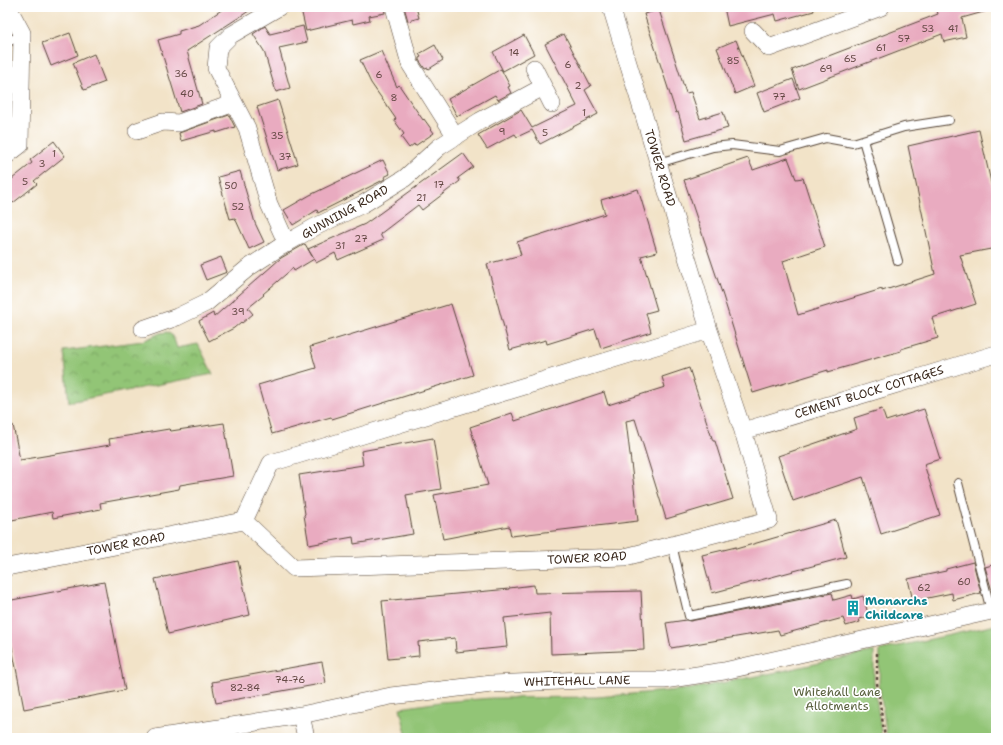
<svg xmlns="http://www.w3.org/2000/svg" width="1003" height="745" viewBox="0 0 1003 745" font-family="'Shantell Sans',sans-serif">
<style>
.park{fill:url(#park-crowns);stroke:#66784a}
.garden{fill:#92c576;stroke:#66784a}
.building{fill:#e9abc0}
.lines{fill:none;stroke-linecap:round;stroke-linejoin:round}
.service-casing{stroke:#564638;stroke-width:10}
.minor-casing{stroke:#564638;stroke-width:18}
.path{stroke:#564638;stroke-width:2.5;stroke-dasharray:3 3;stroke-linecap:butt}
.service{stroke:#fff;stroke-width:8}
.minor{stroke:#fff;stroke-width:17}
.labels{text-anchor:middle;stroke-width:3.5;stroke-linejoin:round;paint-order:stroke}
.number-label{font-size:10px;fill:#664a46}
.street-label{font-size:12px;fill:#3b2a1e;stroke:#fff}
.culture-label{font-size:12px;font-weight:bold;fill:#0d838f;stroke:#fff;text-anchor:start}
.park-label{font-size:12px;fill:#59603d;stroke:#fff}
</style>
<defs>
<pattern id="park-crowns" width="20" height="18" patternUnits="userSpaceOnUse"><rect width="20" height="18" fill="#92c576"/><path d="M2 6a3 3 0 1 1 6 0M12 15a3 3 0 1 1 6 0" fill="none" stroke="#78a060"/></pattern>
</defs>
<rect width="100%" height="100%" fill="#fff"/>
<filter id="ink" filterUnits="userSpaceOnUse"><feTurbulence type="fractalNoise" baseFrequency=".025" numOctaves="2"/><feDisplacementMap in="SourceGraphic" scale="8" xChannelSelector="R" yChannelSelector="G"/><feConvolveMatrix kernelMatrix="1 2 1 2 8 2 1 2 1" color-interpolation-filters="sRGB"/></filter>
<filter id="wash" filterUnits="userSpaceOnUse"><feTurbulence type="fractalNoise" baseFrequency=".012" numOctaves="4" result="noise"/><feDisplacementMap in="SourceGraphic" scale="16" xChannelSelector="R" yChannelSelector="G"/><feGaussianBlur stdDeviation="0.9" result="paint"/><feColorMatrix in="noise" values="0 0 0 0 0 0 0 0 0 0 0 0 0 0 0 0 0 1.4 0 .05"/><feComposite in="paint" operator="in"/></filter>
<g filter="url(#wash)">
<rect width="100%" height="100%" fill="#f2e3c8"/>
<path class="park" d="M167,332L173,336L177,348L198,344L213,374L69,402L64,351L143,341L160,333Z"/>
<path class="garden" d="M996,625V738H887L879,683L880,650Z
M874,651V682L882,738H407L400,708L440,702L492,698L597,697L690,689L778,672Z"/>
<g id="blocks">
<path class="building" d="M226,7H255L187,51L202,104L180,112L158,40L179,34V31L199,25Z
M310,7H384L385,13L369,16L370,20L353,24L352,20L306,31L301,9Z
M404,7H416L419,18L408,21Z
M724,7H813L814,11L777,21L775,14L728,26Z
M936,7H987V11L962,18L966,37L944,42L942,34L799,89L792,70L938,14Z
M659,10L686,93L691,92L700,119L723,112L728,128L686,140L678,112L676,113L644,14Z
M265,26L270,34L303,26L307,42L279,48L290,88L276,92L264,51L253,34Z
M70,33L78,55L51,66L42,43Z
M564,34L591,86L585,90L598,114L540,144L532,130L517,137L515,134L487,149L478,135L521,110L532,128L577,106L545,44Z
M524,35L534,54L503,71L493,52Z
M736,40L754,86L735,94L717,48Z
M435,45L443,60L429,69L428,68L425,69L419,60V58L421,57L419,54Z
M381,51L397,87L399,85L423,120L424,119L434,133L415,146L414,144L409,148L401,137L404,134L394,120L396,119L371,83L360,60Z
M94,54L105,82L84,90L73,63Z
M501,69L510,86L508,87L511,93L498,100L495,95L457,116L448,99Z
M793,79L800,98L764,112L757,93Z
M278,100L298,164L277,170L257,107Z
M229,115L235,127L216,133V131L181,141L179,133Z
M979,130L996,204V248L960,255L976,304L932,318L938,338L901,349V351L828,372V370L753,393L723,296L684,180L748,158L753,170L788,158L796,179L803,178L825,247L783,261L798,315L882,289V291L935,274L908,146Z
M54,141L65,156L34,181L37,184L13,203L7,196V183L32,163L30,160Z
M463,153L473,167L458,178L460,181L422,210L418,205L380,234L383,240L338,260L335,253L316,263L308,249L365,224Z
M383,160L390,174L384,177L385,179L318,213L317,210L293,225L284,210L310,195Z
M240,171L255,223L264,242L249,249L235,218L230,219L218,177Z
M638,189L657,252L641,256L657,310L646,313L651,332L601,348L595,329L547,344L546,340L510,350L487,264L521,255L517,242L605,214L601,200Z
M305,244L314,259L294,271L293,268L263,294L264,295L248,308L253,314L242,323L241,322L234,328L209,341L199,321L213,313L214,317L281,258Z
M221,257L227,272L206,280L200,265Z
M451,304L473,375L332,419L331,417L272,434L258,385L316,368L310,347Z
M689,368L713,441H715L733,499L666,519L635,419L626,421L638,521L511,536L509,526L443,539L434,495L488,485L470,427L512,413L515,421L604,392L608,405L665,387L662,377Z
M882,409L886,421L924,409L940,459L924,464L940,515L881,534L863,477L793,501L778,456L857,429L854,418Z
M224,423L233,476L180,485L179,489L100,503L101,509L53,518L52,512L7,521V426L13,425L20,460L110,445L109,439L169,429L171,431Z
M433,438L441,489L406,495L413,534L354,544L353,537L309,545L304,515L305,514L299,475L363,465L361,451Z
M836,520L846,557L712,593L702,555L736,547V549Z
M238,561L250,615L168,634L155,579Z
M973,562L981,593L953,600L952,593L913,601L908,579L946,571V569Z
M996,564V590L992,591L985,567Z
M104,582L125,690L24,709L7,622V601Z
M534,585L535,593L641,591L644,650L551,654L550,613L504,618L507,647L456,652L455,638L418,642L419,656L388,659L382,601L509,589V588Z
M832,593L834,600L852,595L853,599L863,596L869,617L859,619L860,622L846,626L843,618L780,635L778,630L671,648L666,623L686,620L690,621Z
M322,662L326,683L216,703L212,682Z"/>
</g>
</g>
<g filter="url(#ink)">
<use href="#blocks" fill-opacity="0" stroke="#564638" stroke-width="1"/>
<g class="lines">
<defs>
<path id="service" d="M7,43L21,34
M863,140L898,261
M658,163L713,147L732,145L780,151L826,138L853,143L904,127L949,120
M958,483L991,611
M672,545L689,616L847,584"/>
<path id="minor" d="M279,7L231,35L218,48L216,68L247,128L269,204L287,244
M394,7L410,64L456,137
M611,7L709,330
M753,31L769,48L881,7
M534,68L552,104
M137,131L163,122L179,123L234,103
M7,155L20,145L22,33L8,7
M143,329L177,317L206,303L248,268L280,247L315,227L363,204L405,178L439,147L480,121L543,87
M709,330L743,431L769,520L625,557L294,568L244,521L271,463Z
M743,431L996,354
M7,567L244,521
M301,715L306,738
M155,738L301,715L391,696L492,684L583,680H664L724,671L996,610"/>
</defs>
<use href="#service" class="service-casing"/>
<use href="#minor" class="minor-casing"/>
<path class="path" d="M877,653V683L885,738"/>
<use href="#service" class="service"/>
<use href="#minor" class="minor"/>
</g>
</g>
<defs>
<symbol id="building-bare" viewBox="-9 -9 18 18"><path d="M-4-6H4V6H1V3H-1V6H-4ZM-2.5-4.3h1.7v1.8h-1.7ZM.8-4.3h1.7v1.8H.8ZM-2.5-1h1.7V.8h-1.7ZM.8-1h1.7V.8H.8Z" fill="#0f9aa8" stroke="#fff" stroke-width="2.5" paint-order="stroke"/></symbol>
</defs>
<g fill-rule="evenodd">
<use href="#building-bare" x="842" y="597" width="22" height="22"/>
</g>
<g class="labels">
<g class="number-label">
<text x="928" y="32">53</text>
<text x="953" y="32">41</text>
<text x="904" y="42">57</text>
<text x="881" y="51">61</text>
<text x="514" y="56">14</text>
<text x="850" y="62">65</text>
<text x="733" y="64">85</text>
<text x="568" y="68">6</text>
<text x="826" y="72">69</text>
<text x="181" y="77">36</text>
<text x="379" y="78">6</text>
<text x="578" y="89">2</text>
<text x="187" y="97">40</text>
<text x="779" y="100">77</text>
<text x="394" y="101">8</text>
<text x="584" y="116">1</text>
<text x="502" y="135">9</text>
<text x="545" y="136">5</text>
<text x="277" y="139">35</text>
<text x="54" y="157">1</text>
<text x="285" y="160">37</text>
<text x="42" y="167">3</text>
<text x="25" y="185">5</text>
<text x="439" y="188">17</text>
<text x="231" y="189">50</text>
<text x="421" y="201">21</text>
<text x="238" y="210">52</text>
<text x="361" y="242">27</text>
<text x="340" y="249">31</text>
<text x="238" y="315">39</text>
<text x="964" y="585">60</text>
<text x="924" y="591">62</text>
<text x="290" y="683">74-76</text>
<text x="245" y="691">82-84</text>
</g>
<g class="street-label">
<text transform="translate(660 168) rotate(73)" y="4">TOWER ROAD</text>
<text transform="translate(345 212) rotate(-29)" y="4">GUNNING ROAD</text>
<text transform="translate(869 392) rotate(-17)" y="4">CEMENT BLOCK COTTAGES</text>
<text transform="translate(126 544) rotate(-11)" y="4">TOWER ROAD</text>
<text transform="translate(587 558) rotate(-3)" y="4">TOWER ROAD</text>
<text transform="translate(577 681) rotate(-1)" y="4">WHITEHALL LANE</text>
</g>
<g class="culture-label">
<text x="865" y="605">Monarchs<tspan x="865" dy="14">Childcare</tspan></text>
</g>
<g class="park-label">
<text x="837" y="696">Whitehall Lane<tspan x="837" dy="14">Allotments</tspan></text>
</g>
</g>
<rect width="1003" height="745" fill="none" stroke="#fff" stroke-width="24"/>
</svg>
